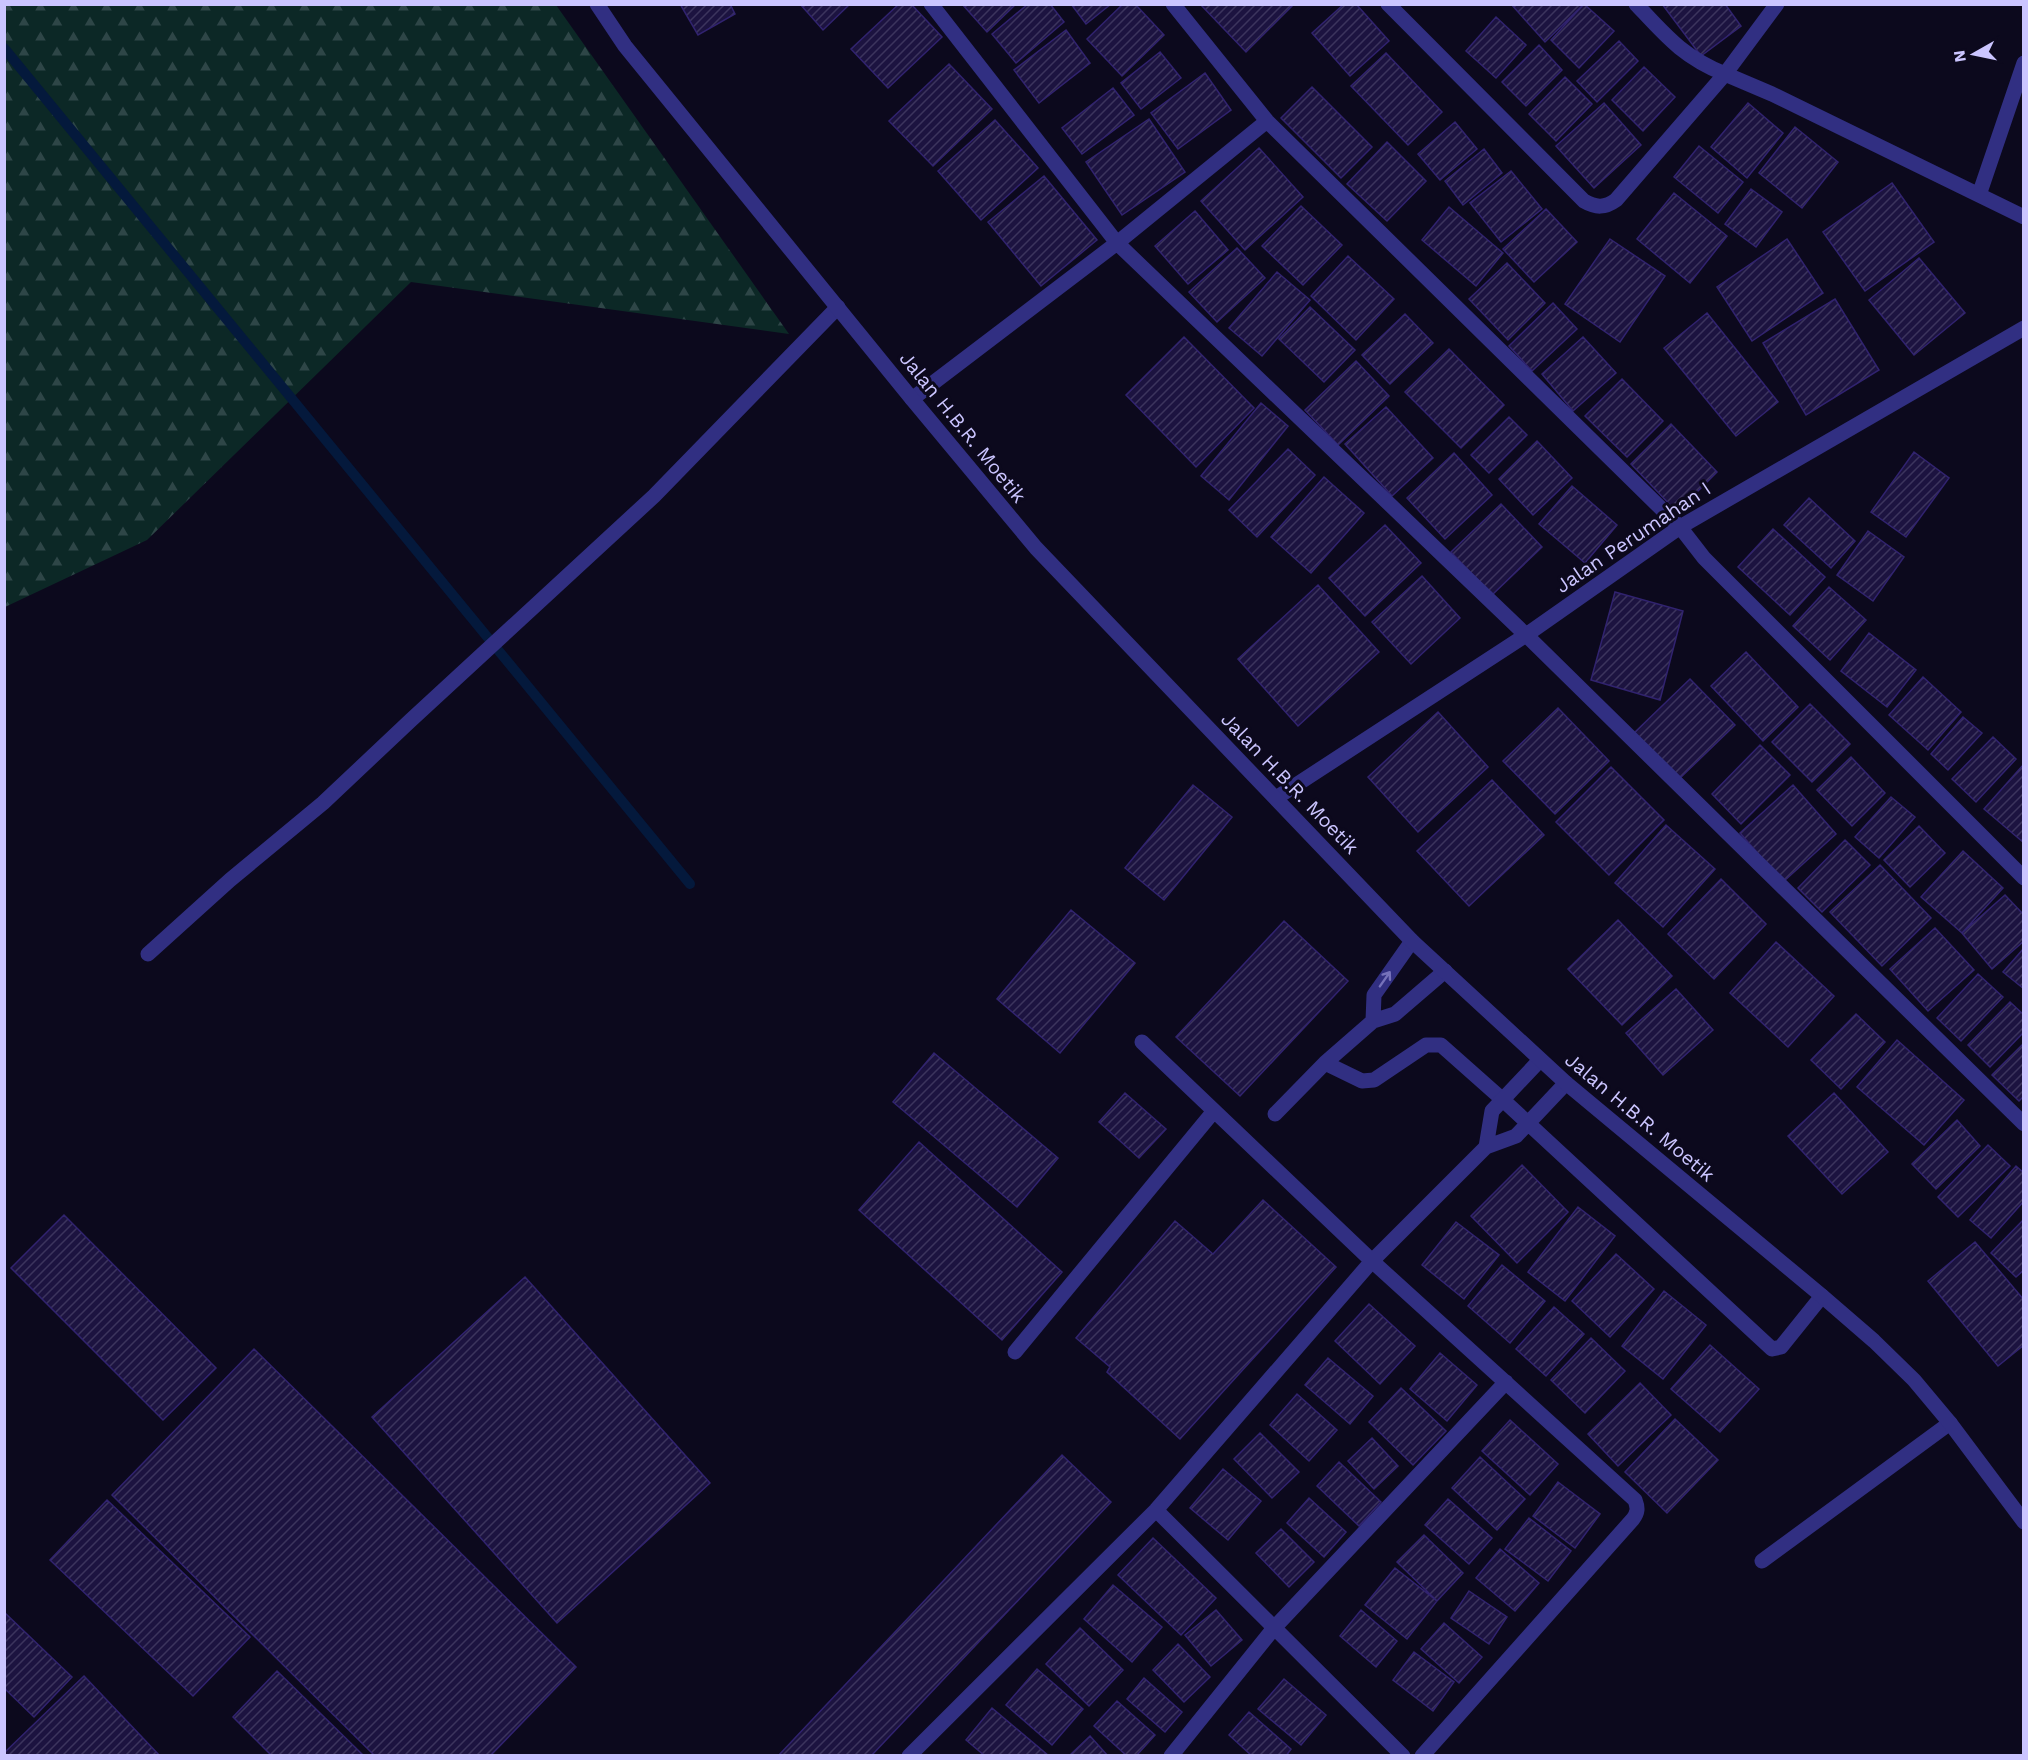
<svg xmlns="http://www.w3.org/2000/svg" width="2028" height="1760" viewBox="0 0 2028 1760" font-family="'Work Sans',sans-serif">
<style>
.forest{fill:url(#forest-firs)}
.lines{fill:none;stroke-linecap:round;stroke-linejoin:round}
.stream{stroke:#04193c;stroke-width:10}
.building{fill:url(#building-hatch);stroke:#31236f;stroke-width:1.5}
.service{stroke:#312f82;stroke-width:15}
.minor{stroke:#312f82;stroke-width:15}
.tertiary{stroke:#312f82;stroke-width:15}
.oneway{stroke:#7672ba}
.labels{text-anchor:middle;stroke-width:6;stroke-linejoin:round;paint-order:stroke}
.street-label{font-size:20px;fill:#cbc5ff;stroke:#0c091d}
</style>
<defs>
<pattern id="forest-firs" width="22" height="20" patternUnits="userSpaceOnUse" patternTransform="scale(1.5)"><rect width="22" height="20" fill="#0c2826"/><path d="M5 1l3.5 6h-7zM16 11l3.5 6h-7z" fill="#2e4647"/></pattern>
<pattern id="building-hatch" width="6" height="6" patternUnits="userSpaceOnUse" patternTransform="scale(1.5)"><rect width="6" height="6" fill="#1c1340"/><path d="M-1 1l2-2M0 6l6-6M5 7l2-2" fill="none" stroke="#3c345d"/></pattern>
</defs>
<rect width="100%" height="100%" fill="#0c091d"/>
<path class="forest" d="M4,5H556L789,334L411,282L147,540L5,607Z"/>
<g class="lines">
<path class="stream" d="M4,48L690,884"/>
</g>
<path class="building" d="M680,4H730L735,14L698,35Z
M800,4H850L823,30Z
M899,4H911L942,37L888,88L851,49Z
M962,4H1016L987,32Z
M1028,4H1050L1064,22L1016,63L992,34Z
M1071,4H1111L1086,24Z
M1123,4H1135L1164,35L1122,76L1087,39Z
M1200,4H1294L1246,52Z
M1344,4H1356L1389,41L1350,76L1312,33Z
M1511,4H1584L1545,42Z
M1584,4L1614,31L1579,68L1551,40Z
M1662,4H1725L1741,26L1701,56Z
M1496,17L1526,45L1496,78L1466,51Z
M1066,30L1090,63L1039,103L1014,70Z
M1619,41L1638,61L1597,102L1577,81Z
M1539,45L1562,70L1526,106L1502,82Z
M1160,52L1181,78L1141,109L1121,83Z
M1386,53L1442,112L1408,145L1351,86Z
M949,64L992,109L933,166L889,121Z
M1644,67L1675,97L1643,131L1612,100Z
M1205,73L1231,110L1178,149L1151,113Z
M1565,77L1592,104L1556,141L1529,114Z
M1312,87L1372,147L1341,178L1281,118Z
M1113,88L1134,115L1082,154L1062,128Z
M1604,103L1641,145L1594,188L1556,146Z
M1748,103L1783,133L1747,178L1711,147Z
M1149,119L1185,172L1122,215L1086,162Z
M995,120L1038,168L981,220L938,171Z
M1455,122L1477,149L1440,180L1418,154Z
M1795,127L1838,162L1802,208L1759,173Z
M1387,142L1426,181L1387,221L1347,184Z
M1699,146L1743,182L1718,213L1674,177Z
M1259,148L1303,197L1245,250L1201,201Z
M1484,149L1502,173L1463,205L1445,181Z
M1511,171L1542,209L1501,242L1470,203Z
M1044,176L1097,240L1041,286L988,222Z
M1892,183L1934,242L1865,291L1823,232Z
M1751,189L1782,212L1756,247L1725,224Z
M1674,193L1727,236L1690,283L1637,239Z
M1301,206L1342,245L1303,285L1262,246Z
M1449,207L1503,253L1476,286L1422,240Z
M1546,209L1577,242L1534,282L1503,249Z
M1195,211L1228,250L1188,284L1155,246Z
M1610,239L1665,276L1620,342L1565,304Z
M1787,239L1823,293L1752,341L1717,287Z
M1237,248L1265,278L1217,322L1189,292Z
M1348,256L1394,299L1356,340L1311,296Z
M1919,258L1965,313L1914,355L1869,300Z
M1507,263L1545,303L1508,340L1469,299Z
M1277,272L1310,300L1262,356L1229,328Z
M1835,299L1879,370L1806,415L1763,343Z
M1553,303L1577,329L1532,371L1509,346Z
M1310,307L1355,350L1324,382L1279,339Z
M1707,313L1778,402L1736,436L1664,348Z
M1405,314L1433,343L1390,384L1362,355Z
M1184,337L1254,408L1196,467L1126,395Z
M1583,337L1616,373L1573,411L1542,374Z
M1449,349L1504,405L1461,448L1405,392Z
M1356,361L1389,396L1338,445L1305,410Z
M1622,379L1663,421L1627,457L1585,416Z
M1261,403L1288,426L1229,500L1201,476Z
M1386,407L1433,458L1392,496L1345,444Z
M1509,417L1527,435L1489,473L1471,455Z
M1671,424L1717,472L1677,512L1631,464Z
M1537,441L1572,478L1533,515L1499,479Z
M1288,449L1315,475L1257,537L1229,510Z
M1914,452L1949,478L1906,537L1871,512Z
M1454,453L1492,495L1445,539L1407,498Z
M1324,477L1364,513L1311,573L1271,537Z
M1572,486L1617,525L1585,563L1539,524Z
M1809,498L1855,541L1831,568L1784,525Z
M1501,504L1542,547L1492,595L1451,552Z
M1385,525L1421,563L1365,616L1329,578Z
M1773,529L1825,577L1790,615L1738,567Z
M1868,531L1904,557L1873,601L1837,575Z
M1422,576L1460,618L1411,664L1372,622Z
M1318,585L1379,652L1298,726L1238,659Z
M1829,587L1866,620L1830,660L1793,626Z
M1615,592L1683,611L1660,700L1591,680Z
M1869,633L1916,670L1887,707L1841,671Z
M1746,652L1798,707L1763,741L1711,686Z
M1923,677L1961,712L1928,750L1889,715Z
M1690,679L1735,725L1678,780L1634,733Z
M1810,704L1850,744L1812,782L1772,742Z
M1558,708L1609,761L1555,814L1503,761Z
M1438,712L1488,767L1418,832L1368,777Z
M1963,717L1982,733L1948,770L1931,754Z
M1993,737L2016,759L1976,802L1952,779Z
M1760,745L1790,775L1741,824L1712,794Z
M1851,757L1885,793L1852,826L1817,790Z
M2024,764V843L1984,809Z
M1611,767L1664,820L1609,875L1556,822Z
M1492,780L1544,835L1469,906L1417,851Z
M1193,785L1232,817L1164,900L1125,868Z
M1793,785L1836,834L1783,882L1740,833Z
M1891,797L1915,817L1879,858L1855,837Z
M1666,825L1715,869L1663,927L1615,883Z
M1919,826L1945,853L1910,887L1884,860Z
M1845,840L1870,865L1822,912L1798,888Z
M1963,851L2003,888L1962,933L1921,897Z
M1880,865L1931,918L1882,966L1830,912Z
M1721,879L1766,924L1714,979L1668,934Z
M2005,895L2024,915V941L1992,969L1962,933Z
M1071,910L1135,963L1060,1053L997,999Z
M1618,920L1672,976L1622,1025L1568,969Z
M1284,921L1348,981L1240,1096L1176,1037Z
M1935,928L1974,970L1928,1011L1890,969Z
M1776,942L1834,996L1788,1047L1730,993Z
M2024,948V989L2003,972Z
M1978,974L2003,997L1961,1041L1937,1018Z
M1676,989L1713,1030L1663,1075L1626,1033Z
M2010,1002L2024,1015V1032L1990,1067L1968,1045Z
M1856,1014L1885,1042L1841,1089L1811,1060Z
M1897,1040L1964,1100L1924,1145L1857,1087Z
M2024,1043V1096L2019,1101L1992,1075Z
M934,1053L1058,1158L1017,1207L893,1102Z
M1125,1093L1166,1129L1139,1158L1099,1122Z
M1834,1093L1888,1152L1842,1194L1788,1136Z
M1957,1120L1980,1146L1936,1189L1912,1164Z
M919,1142L1062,1272L1002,1340L859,1210Z
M1988,1145L2010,1166L1958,1217L1938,1197Z
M1522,1165L1568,1212L1517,1263L1471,1216Z
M2016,1166L2024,1173V1201L1991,1238L1970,1220Z
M1263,1200L1336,1267L1180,1439L1107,1372L1110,1367L1076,1338L1175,1221L1213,1254Z
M1578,1207L1615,1236L1565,1301L1528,1272Z
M64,1215L216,1368L163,1420L11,1268Z
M2024,1219V1270L2016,1277L1991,1253Z
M1456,1222L1499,1255L1464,1299L1422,1265Z
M1975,1242L2024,1300V1345L1998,1366L1928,1281Z
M1616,1254L1654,1289L1610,1337L1572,1301Z
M1502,1265L1545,1301L1510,1343L1468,1306Z
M525,1277L710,1483L557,1623L372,1417Z
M1664,1291L1706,1325L1663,1379L1622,1346Z
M1369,1304L1415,1346L1380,1384L1335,1341Z
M1554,1307L1584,1334L1546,1376L1516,1349Z
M1591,1338L1625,1371L1585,1413L1551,1380Z
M1710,1345L1759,1389L1720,1432L1671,1389Z
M254,1349L576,1667L490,1756H375L112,1495Z
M1440,1353L1477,1385L1447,1421L1410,1389Z
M1328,1358L1373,1396L1350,1424L1305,1385Z
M1640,1383L1671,1415L1618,1466L1588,1434Z
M1401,1388L1446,1431L1413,1465L1369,1422Z
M1297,1394L1337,1430L1309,1461L1270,1425Z
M1675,1419L1718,1460L1667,1513L1625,1472Z
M1510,1420L1558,1464L1530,1495L1482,1451Z
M1260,1433L1299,1472L1272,1498L1234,1459Z
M1372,1438L1398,1466L1374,1489L1348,1461Z
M1062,1455L1111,1502L871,1756H778Z
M1480,1457L1525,1499L1497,1530L1452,1488Z
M1339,1462L1381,1502L1359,1526L1317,1486Z
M1223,1469L1261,1501L1228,1540L1190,1508Z
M1558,1482L1600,1514L1575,1548L1533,1516Z
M1309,1498L1346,1532L1324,1557L1287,1523Z
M1448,1499L1492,1538L1469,1564L1425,1525Z
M107,1500L250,1637L193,1696L50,1560Z
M1529,1518L1571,1551L1548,1581L1505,1549Z
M1281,1529L1314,1562L1289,1587L1256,1553Z
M1424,1535L1463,1573L1437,1601L1397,1562Z
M1153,1538L1216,1598L1181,1635L1118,1575Z
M1500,1549L1539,1583L1515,1611L1476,1578Z
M1395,1568L1437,1601L1407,1639L1365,1605Z
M1113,1585L1162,1627L1132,1662L1084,1619Z
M1469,1591L1507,1617L1489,1644L1451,1618Z
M1216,1610L1242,1640L1211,1666L1185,1635Z
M1361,1610L1397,1641L1376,1667L1340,1636Z
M4,1612L72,1677L34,1717L4,1688Z
M1444,1623L1482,1657L1459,1683L1421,1649Z
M1080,1628L1123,1670L1089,1706L1046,1664Z
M1178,1644L1210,1677L1184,1702L1153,1670Z
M1414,1652L1454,1682L1433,1711L1393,1680Z
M1037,1669L1083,1709L1052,1745L1006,1705Z
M277,1671L364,1756H272L233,1717Z
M84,1676L160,1756H4V1753Z
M1144,1678L1182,1712L1165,1732L1127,1699Z
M1284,1679L1326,1715L1301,1745L1258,1709Z
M1117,1701L1155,1735L1136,1756H1127L1094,1726Z
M992,1708L1049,1756H985L966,1740Z
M1249,1712L1291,1749L1286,1756H1252L1229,1735Z
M1090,1736L1108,1756H1069Z"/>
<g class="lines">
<path class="service" d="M148,954L230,880L323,803L411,720L654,496L838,307
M1373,1021L1374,995L1412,941
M1325,1063L1362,1081L1374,1080L1426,1045H1441L1503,1100
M1275,1114L1325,1063L1373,1021L1395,1014L1445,971
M1762,1561L1950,1423"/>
<path class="minor" d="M931,4L1117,243L1526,635L2024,1124
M1173,4L1267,121L1680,527L1704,558L2024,878
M1388,4L1584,201C1596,208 1605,208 1616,200L1725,74L1772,94L2024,217
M1636,4C1666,36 1683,57 1725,74L1777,4
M1979,195L2024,63
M912,399L1117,243L1267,121
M1276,798L1526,635L1680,527L2024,328
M1142,1042L1372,1261L1635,1500C1638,1508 1638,1512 1633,1519L1422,1756
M1503,1100L1772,1349L1781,1347L1822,1296
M1486,1147L1492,1111L1540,1060
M1015,1352L1214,1111
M1156,1510L1403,1756
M909,1756L1156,1510L1372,1261L1486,1147L1516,1136L1566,1083
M1171,1756L1274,1628L1506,1382"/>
<path class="tertiary" d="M597,4L625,46L912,399L1036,548L1412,941L1566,1083L1822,1296L1874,1341L1914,1380L1950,1423L2024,1522"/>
</g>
<defs><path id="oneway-shaft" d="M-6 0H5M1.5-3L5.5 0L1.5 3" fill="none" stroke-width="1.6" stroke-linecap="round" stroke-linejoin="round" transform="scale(1.5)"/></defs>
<use class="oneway" href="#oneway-shaft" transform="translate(1385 979) rotate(-55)"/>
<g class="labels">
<g class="street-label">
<text transform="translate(963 427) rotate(51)" y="7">Jalan H.B.R. Moetik</text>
<text transform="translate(1633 537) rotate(-34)" y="7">Jalan Perumahan I</text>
<text transform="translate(1290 783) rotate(46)" y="7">Jalan H.B.R. Moetik</text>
<text transform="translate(1640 1117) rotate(40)" y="7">Jalan H.B.R. Moetik</text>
</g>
</g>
<rect width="2028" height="1760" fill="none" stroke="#cbc5ff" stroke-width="12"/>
<g transform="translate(1974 54) rotate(261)" stroke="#0c091d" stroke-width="4.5" paint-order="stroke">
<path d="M0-4.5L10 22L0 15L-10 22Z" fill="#cbc5ff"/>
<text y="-9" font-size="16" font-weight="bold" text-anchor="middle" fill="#cbc5ff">N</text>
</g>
</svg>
